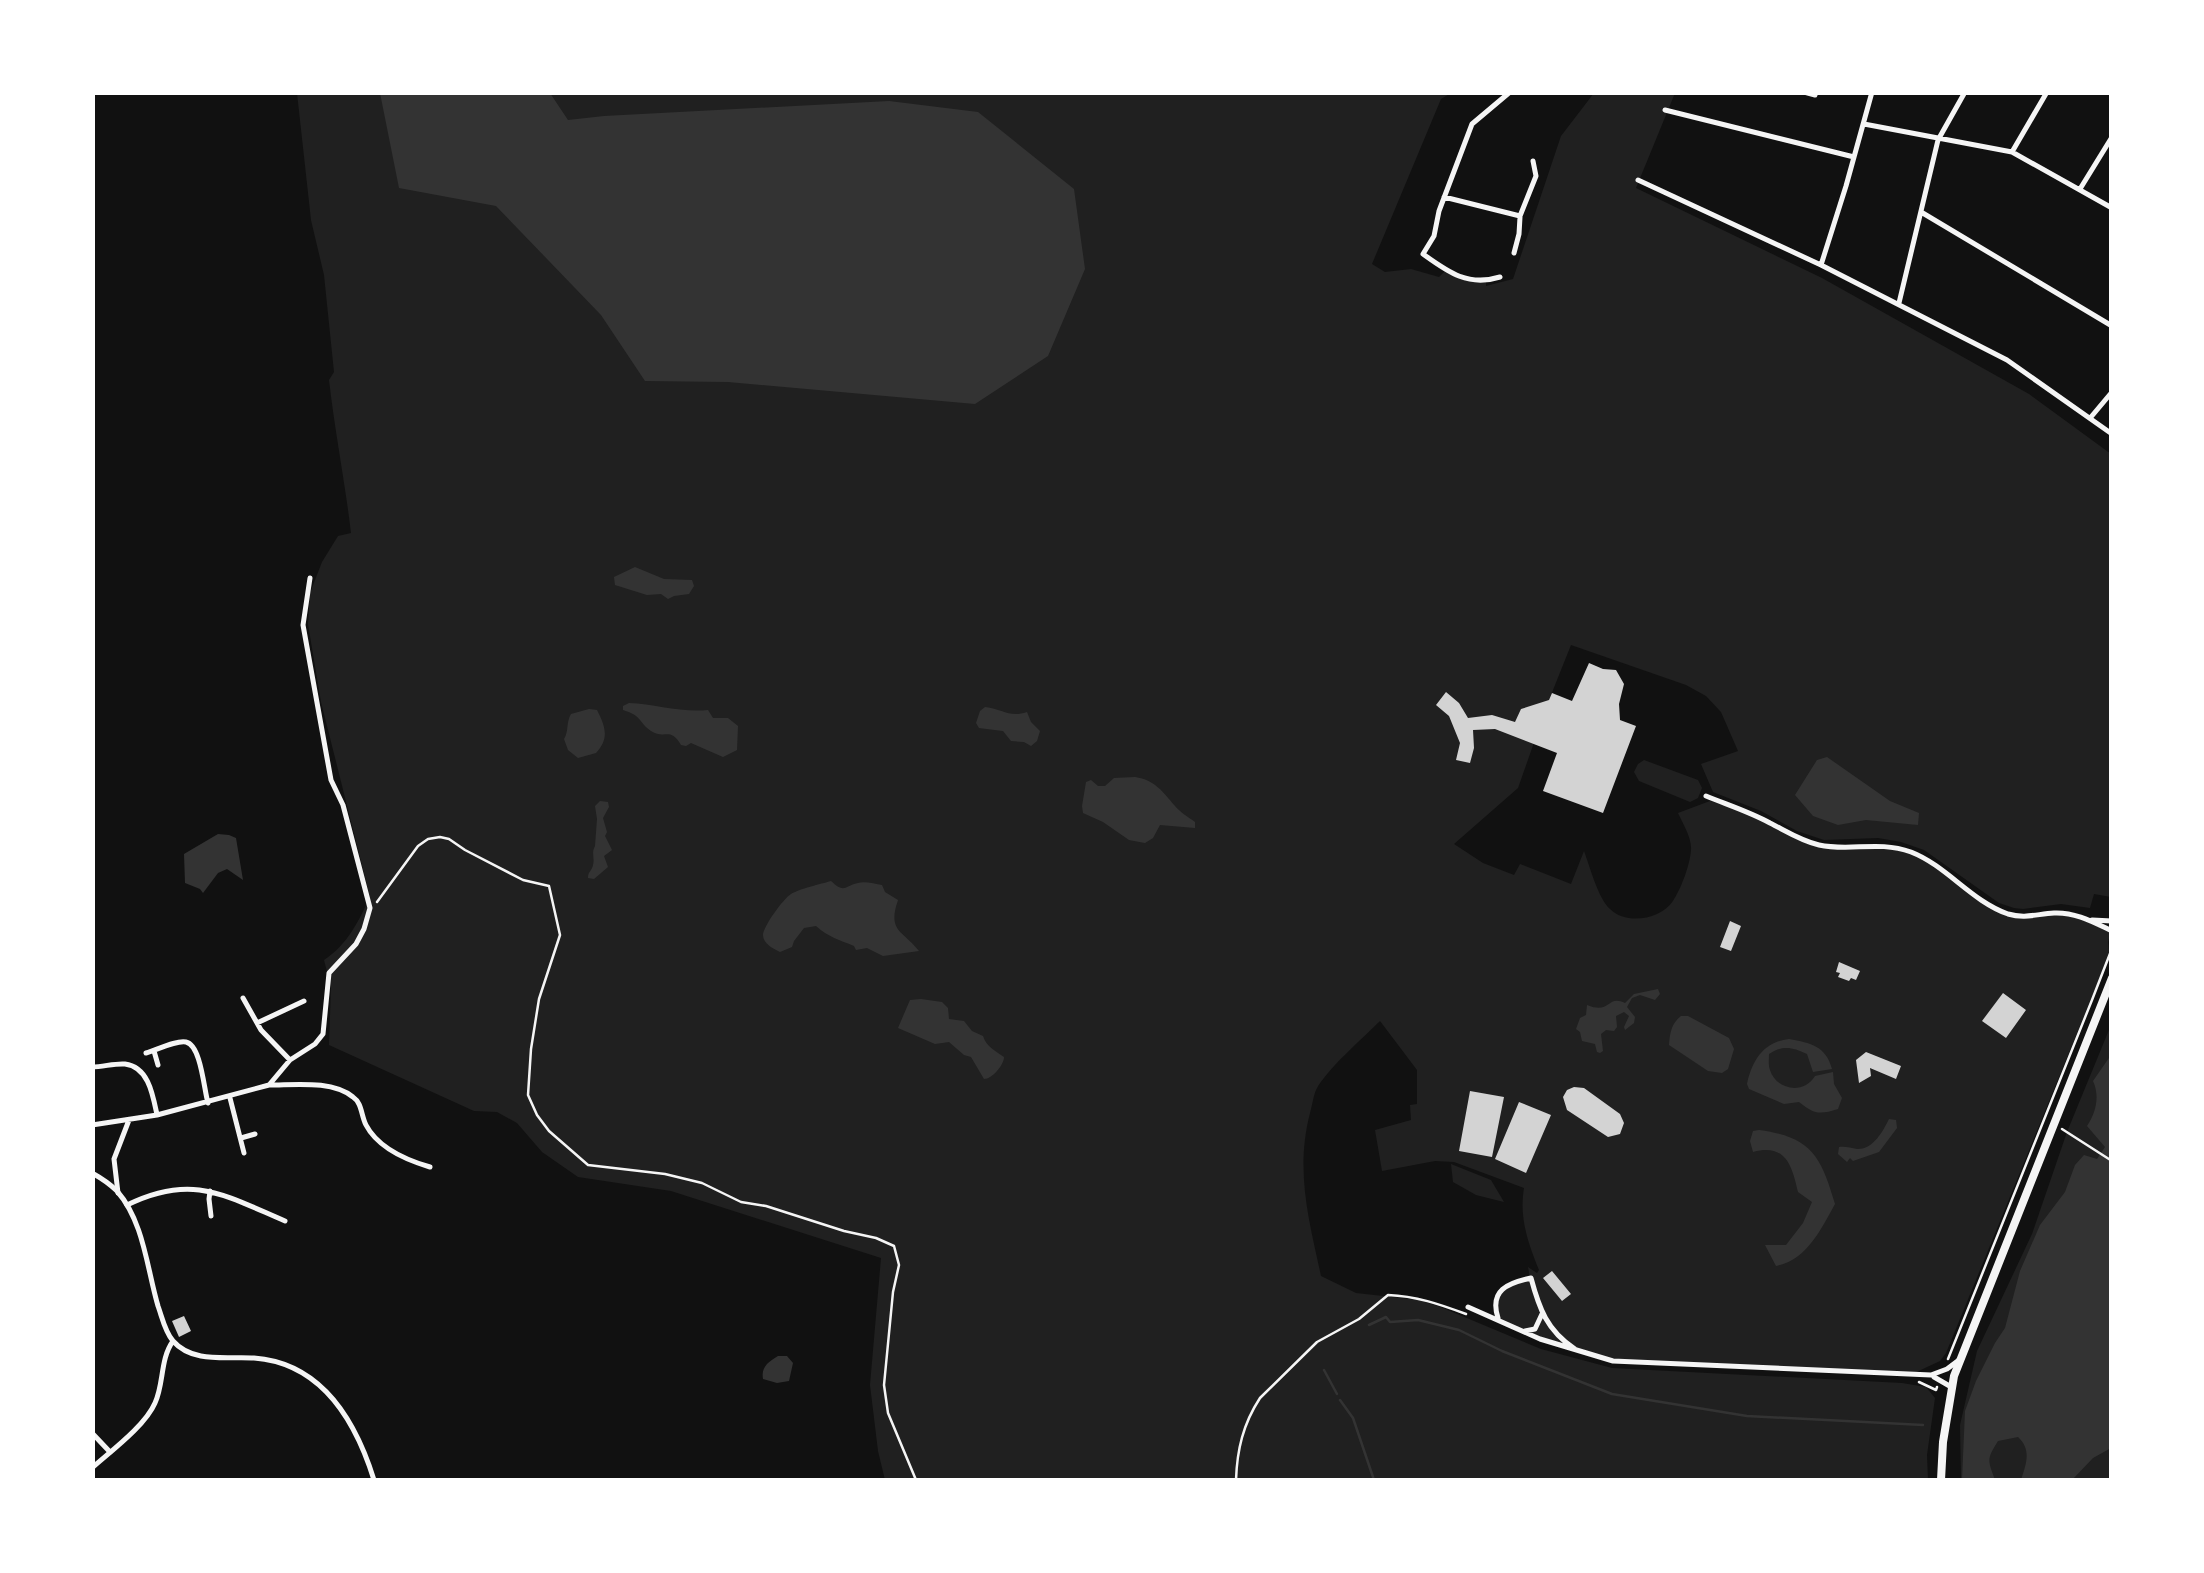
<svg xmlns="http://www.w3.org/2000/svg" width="2204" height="1573" viewBox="0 0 2204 1573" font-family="'Libre Baskerville',serif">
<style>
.green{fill:#202020}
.water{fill:#333}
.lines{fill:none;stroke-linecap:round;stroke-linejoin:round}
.stream{stroke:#333;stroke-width:2.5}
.building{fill:#d3d3d3}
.path{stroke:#f5f5f5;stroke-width:2.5}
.minor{stroke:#f5f5f5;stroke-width:5}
.tertiary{stroke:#f5f5f5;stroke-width:5}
.primary{stroke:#f5f5f5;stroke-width:8}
</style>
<rect width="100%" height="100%" fill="#111"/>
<path class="green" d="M297,93H1451L1441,99L1372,264L1385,272L1411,269L1439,277L1446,270L1486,281V286L1513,279L1561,136L1594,93H1675L1636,188L1822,278L2029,394L2111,454V897L2094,894L2090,908L2061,904L2023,909L2014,908L1999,903L1924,850L1901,842L1878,838L1824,840L1797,831L1761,811L1713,792L1701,764L1738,751L1721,712L1706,696L1686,685L1571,645L1549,700L1518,788L1454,844L1483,863L1514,875L1520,864L1571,884L1584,851C1590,867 1598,898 1610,909C1626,925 1660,920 1673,901C1681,889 1690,865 1691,850C1692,838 1683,824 1678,813L1710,801L1738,809L1785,831L1825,846L1879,845L1924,858L1991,906L2020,917L2068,914L2111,931L2108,942L2109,952L2100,977L1946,1353L1940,1361L1910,1375L1613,1361L1593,1357L1500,1321L1495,1307L1502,1289L1530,1278L1528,1267L1537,1273L1539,1270C1528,1243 1519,1218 1524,1188L1454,1162L1435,1161L1382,1171L1375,1130L1411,1120L1410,1105L1417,1104V1070L1380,1021C1363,1038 1326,1070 1316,1090C1313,1097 1312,1107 1310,1113C1295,1171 1309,1220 1321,1276L1356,1293L1419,1300L1438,1306L1541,1349L1612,1368L1902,1383L1926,1387L1935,1398L1927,1455L1928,1480H885L878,1451L870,1385L881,1258L671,1191L578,1177L542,1152L517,1123L497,1112L474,1111L329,1045L331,987L324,960C348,944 358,922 370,897L321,702L308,624L310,593L322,562L338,536L351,533C345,482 335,432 329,380L334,372L324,275L311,220Z
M1644,760L1698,780L1702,788L1698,798L1690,802L1639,781L1634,772L1638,764Z
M2111,1025V1480H1961L1960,1425L1977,1351L2032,1234L2067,1132Z
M1451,1164L1491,1180L1504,1202L1476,1195L1453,1182Z"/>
<path class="water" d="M380,93H550L568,120L604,116L889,101L978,112L1074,189L1085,269L1048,356L975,404L728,382L645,381L601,315L496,206L399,188Z
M635,567L664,579L692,580L694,586L689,594L674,596L668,599L661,594L647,595L615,585L614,577Z
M629,703C655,704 682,713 708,710L713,718H728L738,726L737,750L723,757L691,743L686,746L681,745C670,726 665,740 651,731C638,722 643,716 623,710V706Z
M985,707C1003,709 1009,718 1027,712L1031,722L1040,731L1037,741L1031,746L1024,742L1011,741L1003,731L979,728L976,723L980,711Z
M589,709L597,710C605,726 610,738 596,753L578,758L568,750L564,739C569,731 566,722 571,714Z
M1827,757L1890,801L1919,813L1918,825L1866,820L1838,825L1813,816L1795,795L1817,760Z
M1135,777C1155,780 1163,792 1175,806C1180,812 1188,817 1195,822V828L1160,825L1153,838L1145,843L1129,840L1103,822L1083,813L1082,806L1086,782L1091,780L1098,786H1105L1114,778Z
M600,801L608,802L609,807L603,818L607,832L605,836L612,850L604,856L608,867L594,879L588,878C588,871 592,871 593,865C595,858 591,853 595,846L597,819L595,806Z
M218,834L229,835L236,838L243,880L227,869L218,873L203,893L200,889L185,883L184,854Z
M831,881C845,894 844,886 858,883C865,881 875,884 882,885L885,892L898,900C887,932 903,930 919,951L883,956L867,948L856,950L854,946C840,940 828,937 816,926L804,928L794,941L792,947L780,952C774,949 763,944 763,935C763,927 783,899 791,894C799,889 821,884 831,881Z
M1658,989L1660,994L1655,1000L1640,995L1632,998L1627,1007L1635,1017L1634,1023L1625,1030L1624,1027L1629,1016L1624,1012L1616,1016L1617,1027L1614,1031L1606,1030L1601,1034L1603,1051L1600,1053L1597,1052L1595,1044L1582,1041L1580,1032L1576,1029L1580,1018L1586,1015L1587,1005C1611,1015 1607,994 1625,1003L1634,994Z
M921,999L942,1002L948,1008L949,1019L964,1021L972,1031L983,1036C986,1046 995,1051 1004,1057C1004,1065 992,1079 984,1079L971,1057L964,1055L949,1042L935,1044L898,1028L910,1000Z
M1681,1016H1688L1729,1038L1734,1049L1728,1069L1722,1073L1708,1071L1669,1045C1670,1033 1671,1024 1681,1016Z
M1789,1039C1811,1043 1826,1046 1832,1069L1813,1072L1807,1054C1792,1047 1783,1045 1769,1054C1769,1059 1768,1065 1770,1070C1776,1090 1804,1095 1815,1076L1833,1072L1834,1084L1842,1098L1838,1109C1819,1115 1814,1114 1799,1102L1784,1104L1749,1089L1747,1084C1752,1061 1763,1042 1789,1039Z
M2111,1055V1448L2093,1458L2072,1480H2021C2026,1464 2032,1450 2018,1437L1998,1441C1986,1460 1988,1460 1995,1480H1962L1965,1411L1976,1381L1995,1343L2005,1328L2020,1271L2040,1225L2065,1192L2075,1165L2084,1155L2097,1159L2105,1147L2087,1126C2096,1113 2100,1096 2093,1081Z
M1889,1119L1896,1120L1897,1128L1879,1152L1853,1161L1850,1158L1847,1162L1838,1154L1839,1147C1845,1146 1851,1148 1857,1149C1873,1150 1883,1131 1889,1119Z
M1759,1130C1811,1137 1821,1156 1835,1204C1821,1229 1807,1260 1776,1266L1765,1245H1786L1803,1223L1812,1202L1798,1192C1792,1166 1786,1143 1753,1152L1750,1141L1753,1131Z
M778,1356H787L793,1363L789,1381L777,1383L763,1379C761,1367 768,1362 778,1356Z"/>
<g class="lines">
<path class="stream" d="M1369,1325L1386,1317L1390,1322L1418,1320L1459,1330L1502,1351L1612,1394L1747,1416L1923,1425
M1324,1370L1337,1394
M1340,1400L1353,1418L1374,1480"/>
</g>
<path class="building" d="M1589,663L1603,669L1616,670L1624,684L1619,704L1620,720L1636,726L1603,813L1543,791L1557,753L1495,729L1473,730L1474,748L1470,763L1456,760L1460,743L1449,716L1436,705L1446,692L1459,703L1468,718L1492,715L1515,722L1521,709L1549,700L1552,693L1572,701Z
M1730,921L1741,926L1731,951L1720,947Z
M1839,962L1860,971L1856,980L1851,978L1849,981L1838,977L1840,973L1836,972Z
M2003,993L2026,1010L2006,1038L1982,1021Z
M1866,1052L1901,1066L1896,1079L1870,1068L1871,1076L1859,1083L1856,1060Z
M1574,1087L1584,1088L1620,1114L1624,1123L1620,1134L1608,1137L1567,1110L1563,1097L1567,1090Z
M1470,1091L1504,1097L1492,1157L1459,1151Z
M1519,1102L1551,1115L1526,1173L1495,1159Z
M1552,1271L1571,1294L1562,1301L1543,1278Z
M184,1316L191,1331L179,1337L172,1321Z"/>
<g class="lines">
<path class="path" d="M377,902L418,846L428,839L440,837L449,839L465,850L523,880L549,886L560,935L539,999L531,1049L528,1095L537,1115L549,1131L588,1165L665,1174L702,1183L741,1202L766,1206L844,1231L876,1238L894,1246L899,1265L893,1292L884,1385L888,1413L916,1480
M2062,1129L2112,1161
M1948,1359L2092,1000L2111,951V939
M1919,1382L1936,1390L1937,1387
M1236,1480C1237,1450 1243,1424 1260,1398L1317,1342L1359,1319L1388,1295C1416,1296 1439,1304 1466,1314"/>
<path class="minor" d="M1804,92L1815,95
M1665,110L1854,157
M1864,124L2012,152L2112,208
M2012,152L2047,92
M1638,180L1821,265L2007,360L2112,434
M2080,189L2112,137
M1444,197L1520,216L1536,176L1533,161
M1921,212L2112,326
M1514,253L1519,234L1520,217
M1821,265L1846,186L1872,92
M1500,277C1468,287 1448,272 1423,254L1434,236L1439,211L1472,124L1510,92
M1899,303L1938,140L1965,92
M2091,417L2112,392
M1706,796C1728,805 1750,812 1770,823C1786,831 1801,841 1819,845C1851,852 1877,840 1911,852C1947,866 1971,901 2008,914C2025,919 2037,914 2054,913C2075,912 2093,922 2112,931
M2092,920L2112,921
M243,998L261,1030L290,1060
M257,1023L304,1001
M154,1051L158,1065
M146,1053C157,1050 176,1040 186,1042C201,1045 204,1090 208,1103
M92,1067C103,1067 115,1063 125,1064C149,1067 153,1096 157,1115
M269,1085C295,1085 332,1080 353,1097C362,1103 361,1115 366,1125C378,1148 406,1160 430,1167
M230,1098L244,1153
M92,1125L157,1115L269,1085L290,1060L315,1044L323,1034L329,973L356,944L364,929L370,908L343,805L331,780L303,625L310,578
M241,1138L255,1134
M210,1191L209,1199L211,1216
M118,1193L114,1159L129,1120
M127,1205C192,1173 224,1195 285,1221
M1468,1307L1540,1339L1613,1361L1931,1375L1947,1369L1959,1360
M1498,1318C1489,1290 1508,1283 1531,1278C1539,1308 1547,1331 1575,1349
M1525,1331L1535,1329L1542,1314
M1934,1377L1953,1388
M92,1433L110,1452"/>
<path class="tertiary" d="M92,1173C101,1178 110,1184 117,1191C144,1222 147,1269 158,1306C162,1317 165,1332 173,1341C193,1364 228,1356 254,1358C322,1363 356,1422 374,1480
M92,1468C111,1451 145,1426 155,1403C164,1384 160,1359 173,1341"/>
<path class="primary" d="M1941,1480L1943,1442L1954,1376L2112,978"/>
</g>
<rect width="2204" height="1573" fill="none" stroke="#ffffff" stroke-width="190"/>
</svg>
